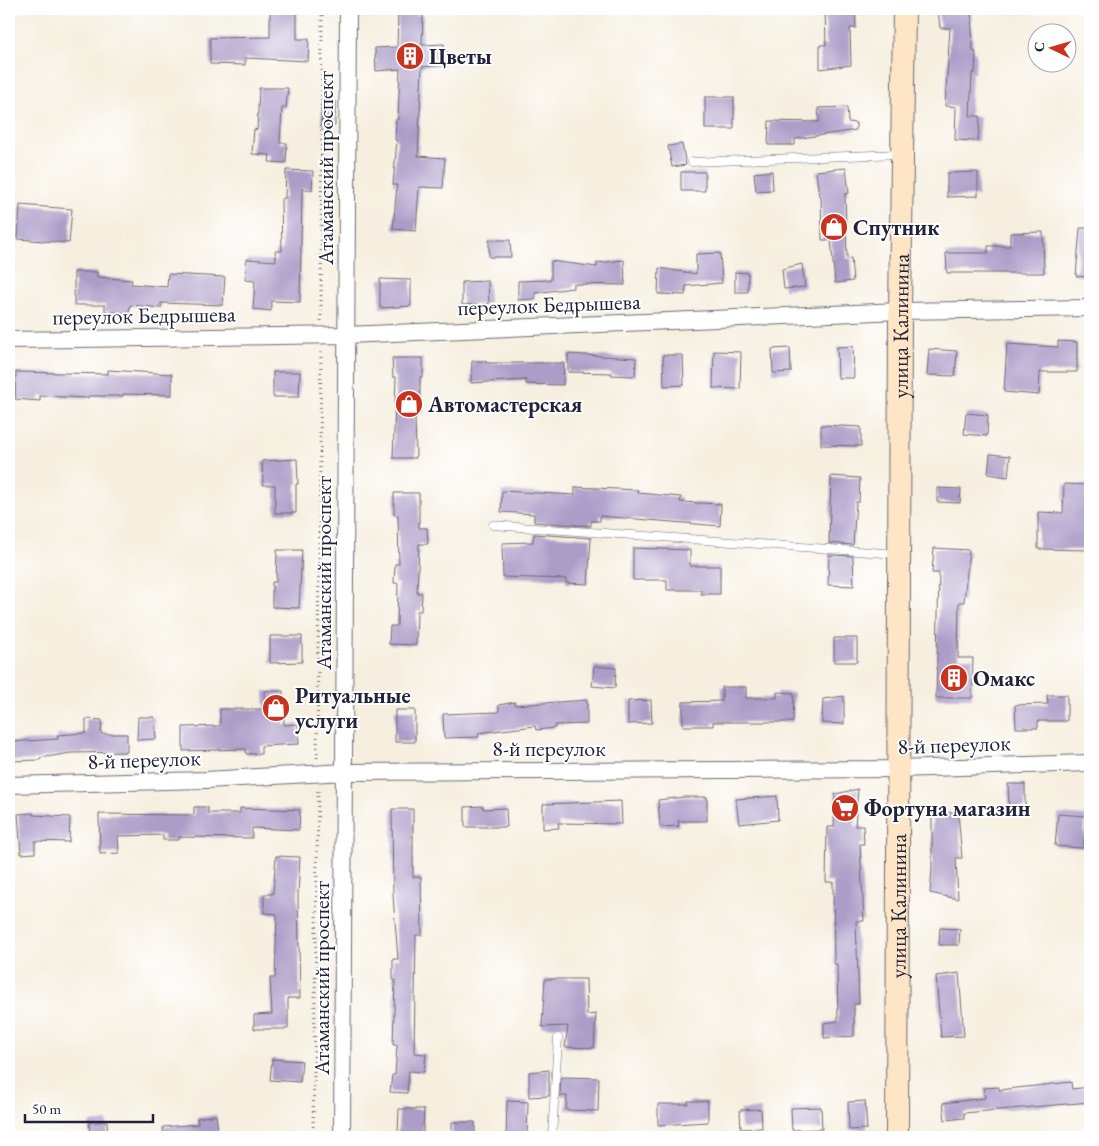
<svg xmlns="http://www.w3.org/2000/svg" width="1099" height="1146" viewBox="0 0 1099 1146" font-family="'EB Garamond',serif">
<style>
.building{fill:#ab9cc8}
.lines{fill:none;stroke-linecap:round;stroke-linejoin:round}
.service-casing{stroke:#6c6a74;stroke-width:9}
.minor-casing{stroke:#6c6a74;stroke-width:18}
.secondary-casing{stroke:#6c6a74;stroke-width:24}
.path{stroke:#6c6a74;stroke-width:3;stroke-dasharray:1 4;stroke-linecap:butt}
.service{stroke:#fff;stroke-width:8}
.minor{stroke:#fff;stroke-width:16}
.secondary{stroke:#fde5c5;stroke-width:22}
.labels{text-anchor:middle;stroke-width:4;stroke-linejoin:round;paint-order:stroke}
.poi-label{font-size:22px;font-weight:bold;fill:#22223b;stroke:#fff;text-anchor:start}
.street-label{font-size:22px;fill:#22223b;stroke:#fff}
</style>
<rect width="100%" height="100%" fill="#fff"/>
<filter id="ink" filterUnits="userSpaceOnUse"><feTurbulence type="fractalNoise" baseFrequency=".02" numOctaves="2"/><feDisplacementMap in="SourceGraphic" scale="10" xChannelSelector="R" yChannelSelector="G"/><feConvolveMatrix kernelMatrix="1 2 1 2 8 2 1 2 1" color-interpolation-filters="sRGB"/></filter>
<filter id="wash" filterUnits="userSpaceOnUse"><feTurbulence type="fractalNoise" baseFrequency=".0096" numOctaves="4" result="noise"/><feDisplacementMap in="SourceGraphic" scale="20" xChannelSelector="R" yChannelSelector="G"/><feGaussianBlur stdDeviation="1.12" result="paint"/><feColorMatrix in="noise" values="0 0 0 0 0 0 0 0 0 0 0 0 0 0 0 0 0 1.4 0 .05"/><feComposite in="paint" operator="in"/></filter>
<g filter="url(#wash)">
<rect width="100%" height="100%" fill="#f6efdf"/>
<g id="blocks">
<path class="building" d="M270,9H297V39H309L308,61L245,58V65L210,64V38L270,37Z
M825,9H855L856,28H850L851,65L820,69V45H826Z
M938,9H971L973,51L976,52L975,73H972L970,116H980L978,141L955,140L956,107L945,106L950,28H940Z
M398,14L423,15L422,45L444,44V65L422,67L418,156L445,158L443,188L419,187L416,231L393,229L397,185H393L397,140H395L396,119L398,120L400,69L376,71L375,48L397,47Z
M259,88H288L286,108H282L280,143H287L286,163L269,162L270,155L252,154L254,129L257,130Z
M705,97H734V129H705Z
M322,101H335V126L321,125Z
M847,107L848,122L856,123V130L795,139V145H768L769,121L819,122L818,108Z
M682,144L686,165L672,167L668,146Z
M846,168L849,193L845,194L847,259L851,258L853,281L835,283L831,240H822L821,196H819L816,171Z
M286,170L313,171L312,190L302,189L300,302L271,301V311L253,309L255,281L245,280L247,259L276,261L275,251H282L281,199L285,198Z
M772,171L773,190L756,191L754,173Z
M681,172H705V191H681Z
M978,172V196L947,197V173Z
M20,205L72,209L69,243L18,239Z
M1080,228H1090V277L1076,276Z
M1043,232L1044,273H947L946,253H988V246H1010V233Z
M489,240H510L511,257H489Z
M720,253L722,283L686,286L685,295L658,294L659,268L696,274V254Z
M624,260L625,285L573,284V288L535,293V299L518,300V281L551,280V261L597,267V263Z
M802,264L805,287L784,289L782,269Z
M74,272H97V277L132,280L131,284L167,287L168,274L225,277L223,305L161,303V308L130,305L129,313L105,311V305H74Z
M735,272L748,273V292H735Z
M380,279L411,280V306L380,308Z
M488,281L489,304L462,305V282Z
M1058,341L1077,342V372H1040L1039,395L1004,392L1007,344L1058,347Z
M853,346L854,378H838L837,347Z
M790,348L791,372L773,373L772,349Z
M929,349L957,351L955,376L927,375Z
M714,351L741,352L740,389L713,388Z
M568,354L636,358L635,376L611,375L612,373L568,372Z
M663,355H683L684,385L664,386Z
M392,358H423V377H420V414L415,413L416,458H393L396,377H393Z
M472,361H486V363H564L563,385L526,384V380L471,383Z
M108,370L172,374V395L123,394V396H88V398L40,396V401L15,399L16,372L108,374Z
M273,372H300L299,397H273Z
M966,413L988,415L987,436L964,434Z
M821,425L861,427V446L821,445Z
M990,454L1010,456L1008,477L988,474Z
M297,459L298,484H296V513H275V485H263L262,461Z
M831,476L860,478L859,502H856L853,545L829,543Z
M1064,484L1090,485L1088,550L1038,549V512L1063,513Z
M575,487L638,490V493L681,497L680,502L721,504L720,526L600,516V521H591V526L534,522V514L501,512L502,491L575,495Z
M937,488L961,489L960,503L937,502Z
M394,493H419V528H427L428,544H419L417,593H422L421,611H417L416,645L389,644L390,626H397L398,583H394L395,564H399L398,515H394Z
M534,534L591,538L588,584L566,583V579L503,577L502,543L533,542Z
M633,548L690,550V566H720V594H701V590H667V580H633Z
M934,548L969,550L964,602H959L958,658H973L972,698H936L939,573H932Z
M277,550H302L299,608L272,607V582H276Z
M829,555L853,556L854,586L828,585Z
M270,636H302V662L270,663Z
M834,638H857V662H834Z
M594,666L616,668L615,688L592,686Z
M722,687H746V698H777V692L794,693L793,722H713V726H683V702L722,701Z
M264,691H283L284,725L298,724L299,744L261,746V754H246V749L183,751V727L220,726V709H265Z
M1047,695H1067V721H1038V728H1016L1015,705L1048,704Z
M844,696V724L822,723L823,699Z
M587,700V724L555,725V728L536,730L535,726L478,733L479,737L444,738L443,714L499,712V705L515,702V705Z
M651,700L652,723L628,724V701Z
M395,710H415V742H395Z
M138,717H154L156,739L137,740Z
M86,719L102,720L101,734H127V752L71,753L40,758V760L9,761V742L58,739L57,735L86,733Z
M1008,784H1025V808H1009Z
M858,789L855,826H863L864,844H860L864,921H856L859,1004H854V1036L824,1038V1023L838,1021L837,964H834L833,882H826L827,827H834L835,794Z
M777,796L778,820L739,824L736,799Z
M684,797H707V821H678L679,826L660,827L658,800Z
M621,801L622,824L558,823L559,828L543,829V804Z
M483,806V809L506,808L507,827H465V807Z
M194,807H208V813H240V808L300,810L299,830L252,828V838L179,837V840H163V835L118,836L119,853L100,854L99,814L194,815Z
M392,809H413V877H421L422,935H416L414,1053L426,1054L424,1072L409,1071L407,1093L390,1092L392,1075H395L397,1045H393L395,980H393V959H398L393,896Z
M33,813V815L70,817L69,842L35,841V853L21,854L18,814Z
M932,813H958L962,858H956L958,899L930,893L932,869Z
M1058,814L1086,816L1083,848L1055,846Z
M276,856L300,857L298,895L300,998H288V1029H254V1015L272,1014L270,978H275L277,914L264,913V894H273Z
M940,928L960,929L959,945H939Z
M959,973L964,1036L941,1037L936,976Z
M545,979H586L587,1015L596,1014L594,1048L565,1047L568,1026L542,1027Z
M272,1059L302,1061L300,1082L270,1080Z
M549,1070V1096L529,1097V1072Z
M561,1077L599,1078L598,1111L566,1110L567,1096H560Z
M1071,1082L1072,1089L1090,1087V1102L964,1113V1118L945,1120L943,1103L985,1098L984,1088L999,1087V1090Z
M507,1101L528,1102L527,1137H506Z
M688,1101H708V1122L658,1125V1104H688Z
M865,1101L867,1129L849,1130L848,1102Z
M821,1107L822,1129L792,1130L791,1108Z
M399,1109H424L423,1133H398Z
M761,1109L762,1128L741,1129L740,1110Z
M216,1115L219,1137H164L163,1127L198,1124L197,1118Z
M107,1121L108,1137H90L89,1123Z
M452,1122H475V1137H452Z"/>
</g>
</g>
<g filter="url(#ink)">
<use href="#blocks" fill-opacity="0" stroke="#6c6a74" stroke-width="1"/>
<g class="lines">
<defs>
<path id="service" d="M692,162L900,154
M493,525L898,554
M552,1137L558,1038"/>
<path id="minor" d="M9,340L346,335L900,311L1090,308
M9,785L206,780L345,772L898,769L1090,763
M342,1137L348,9"/>
<g id="secondary">
<path id="s1" d="M897,1137L900,311L904,9"/>
</g>
</defs>
<use href="#service" class="service-casing"/>
<use href="#minor" class="minor-casing"/>
<use href="#secondary" class="secondary-casing"/>
<path class="path" d="M321,321L322,9
M317,758L321,349
M313,1137L318,789"/>
<use href="#service" class="service"/>
<use href="#minor" class="minor"/>
<use href="#secondary" class="secondary"/>
</g>
</g>
<defs>
<symbol id="building-disc" viewBox="-11 -11 22 22"><circle r="9.5" fill="#c8321e" stroke="#fff"/><path d="M-4-6H4V6H1V3H-1V6H-4ZM-2.5-4.3h1.7v1.8h-1.7ZM.8-4.3h1.7v1.8H.8ZM-2.5-1h1.7V.8h-1.7ZM.8-1h1.7V.8H.8Z" fill="#fff"/></symbol>
<symbol id="shop-disc" viewBox="-11 -11 22 22"><circle r="9.5" fill="#c8321e" stroke="#fff"/><path d="M-5-2.5h2.3a2.7 3.5 0 0 1 5.4 0H5L5.5 6h-11ZM-1.5-2.5h3a1.5 2.3 0 0 0-3 0Z" fill="#fff"/></symbol>
<symbol id="supermarket-disc" viewBox="-11 -11 22 22"><circle r="9.5" fill="#c8321e" stroke="#fff"/><path d="M-6-5.5h2.5l.6 2H6L4.5 2H-2.5L-4.4-4H-6ZM-1.5 3.2a1.3 1.3 0 1 0 .1 0ZM3 3.2a1.3 1.3 0 1 0 .1 0Z" fill="#fff"/></symbol>
</defs>
<g fill-rule="evenodd">
<use href="#building-disc" x="394" y="40" width="32" height="32"/>
<use href="#shop-disc" x="818" y="211" width="32" height="32"/>
<use href="#shop-disc" x="393" y="388" width="32" height="32"/>
<use href="#building-disc" x="938" y="662" width="32" height="32"/>
<use href="#shop-disc" x="260" y="692" width="32" height="32"/>
<use href="#supermarket-disc" x="829" y="792" width="32" height="32"/>
</g>
<g class="labels">
<g class="poi-label">
<text x="429" y="64">Цветы</text>
<text x="853" y="235">Спутник</text>
<text x="428" y="412">Автомастерская</text>
<text x="973" y="686">Омакс</text>
<text x="295" y="703">Ритуальные<tspan x="295" dy="25">услуги</tspan></text>
<text x="864" y="816">Фортуна магазин</text>
</g>
<g class="street-label">
<text transform="translate(325 168) rotate(-90)" y="8">Атаманский проспект</text>
<text transform="translate(549 304) rotate(-2)" y="8">переулок Бедрышева</text>
<text transform="translate(144 315) rotate(-1)" y="8">переулок Бедрышева</text>
<text dy="8" stroke="none"><textPath href="#s1" startOffset="811">улица Калинина</textPath></text>
<text transform="translate(323 573) rotate(-90)" y="8">Атаманский проспект</text>
<text transform="translate(954 744) rotate(-2)" y="8">8-й переулок</text>
<text x="549" y="756">8-й переулок</text>
<text transform="translate(144 759) rotate(-2)" y="8">8-й переулок</text>
<text dy="8" stroke="none"><textPath href="#s1" startOffset="231">улица Калинина</textPath></text>
<text transform="translate(321 978) rotate(-90)" y="8">Атаманский проспект</text>
</g>
</g>
<rect width="1099" height="1146" fill="none" stroke="#fff" stroke-width="30"/>
<g transform="translate(1052 48) rotate(275)"><circle r="24" fill="#ffffff" stroke="#a7a7b1"/>
<path d="M0-4L9 19L0 12L-9 19Z" fill="#c8321e"/>
<text y="-8" font-size="14" font-weight="bold" text-anchor="middle" fill="#22223b">С</text>
</g>
<path d="M25 1114v8h128v-8" fill="none" stroke="#22223b" stroke-width="2.5"/>
<text x="32" y="1114" font-size="15" fill="#22223b" stroke="#ffffff" stroke-width="4" paint-order="stroke">50 m</text>
</svg>
